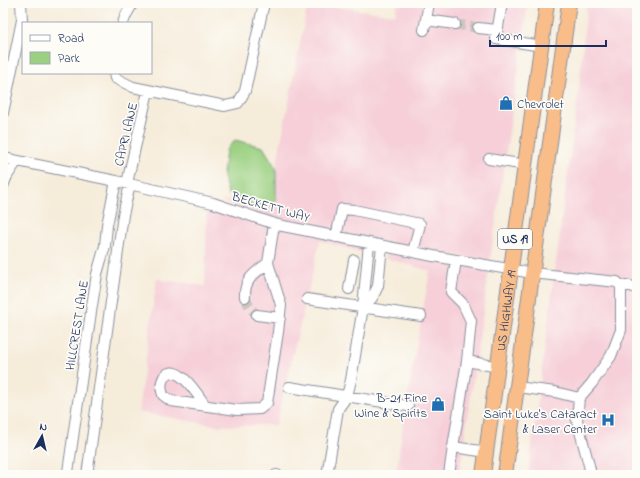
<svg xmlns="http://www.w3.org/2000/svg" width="640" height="478" viewBox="0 0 640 478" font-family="'Indie Flower',sans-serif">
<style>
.built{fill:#f6cfd8}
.green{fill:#9bd081;stroke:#5b8070}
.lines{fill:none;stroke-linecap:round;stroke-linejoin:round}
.minor-tunnel{stroke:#cac6c1;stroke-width:10;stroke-dasharray:10 5;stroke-linecap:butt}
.minor-casing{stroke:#888e9c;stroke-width:12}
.highway-casing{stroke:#888e9c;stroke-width:16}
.minor{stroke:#fff;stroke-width:10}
.highway{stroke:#f8bd89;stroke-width:14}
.labels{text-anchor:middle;stroke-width:3.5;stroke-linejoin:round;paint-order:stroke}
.shield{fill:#fdfcf7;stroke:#5f6c8c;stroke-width:1}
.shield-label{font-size:12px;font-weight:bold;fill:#1b2f5e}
.poi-label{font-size:13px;fill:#1b2f5e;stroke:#fdfcf7;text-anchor:end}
.street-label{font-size:13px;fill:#1b2f5e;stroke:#fdfcf7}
</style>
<rect width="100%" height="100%" fill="#fdfcf7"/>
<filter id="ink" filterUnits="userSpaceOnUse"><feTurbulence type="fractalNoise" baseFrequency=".025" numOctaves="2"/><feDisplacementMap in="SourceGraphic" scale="8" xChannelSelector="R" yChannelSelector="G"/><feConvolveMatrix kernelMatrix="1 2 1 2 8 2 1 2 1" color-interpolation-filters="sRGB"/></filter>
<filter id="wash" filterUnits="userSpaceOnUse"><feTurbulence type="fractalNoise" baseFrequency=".012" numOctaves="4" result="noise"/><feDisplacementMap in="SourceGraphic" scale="16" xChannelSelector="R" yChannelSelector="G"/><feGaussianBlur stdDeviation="0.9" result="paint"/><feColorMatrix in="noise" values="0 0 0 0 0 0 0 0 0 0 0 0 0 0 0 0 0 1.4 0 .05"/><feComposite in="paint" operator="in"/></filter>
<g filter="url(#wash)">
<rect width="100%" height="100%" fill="#f6ecda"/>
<path class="built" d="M308,3L395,15L397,5H411V3H528L490,261L433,252L279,220L220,200L246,202L263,210L276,200V168Z
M587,3H637V473L636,475H528L579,88Z
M207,206L364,247V253L320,241L276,425L220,426L138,412L157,279L205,286Z
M386,251L489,270L459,475H396L405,410L430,271L385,258Z"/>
<path class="green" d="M235,140L263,147L276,168V200L263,210L228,194L223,174L226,150Z"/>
</g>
<g filter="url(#ink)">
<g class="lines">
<path class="minor-tunnel" d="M455,24L478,28
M245,297L250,308L257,315"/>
<defs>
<path id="minor" d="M426,20L455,24
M123,23L126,15L133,3
M478,28L497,30
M424,30L429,3
M496,39L502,3
M503,40L542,46
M114,73L115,78L133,87L225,106L238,103L245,91L264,3
M3,113L22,20L21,3
M3,158L116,181L213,203L278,225L369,243L433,256L532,273L617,282L621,286V330L611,356L592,383L579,398L577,420L590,469L587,475
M489,159L526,165
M127,183L148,91
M3,186L7,176L17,161
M336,237L342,209L354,210L420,224L413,252
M456,260L451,292L463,304L471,321L467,361
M621,286H630L637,288
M349,289L354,260
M245,297C244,279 255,273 268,263
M307,299L421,316
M363,307L372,298L378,286L382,246
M257,315L280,318
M289,387L408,406
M517,387L555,392L579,398
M205,405C199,397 177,360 164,377C160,384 161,388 163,395L171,401L237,410L260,409L267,403L278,332L281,305L268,263L274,224
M487,452L453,447L467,361L498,367
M69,475L68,472L91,312L97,274L105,246L107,225L116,181
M87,475L123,215L130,184
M276,475H277
M327,475L338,409L347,396L351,380L363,307L369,243
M449,475L453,447"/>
<g id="highway">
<path id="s1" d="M483,475L547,3"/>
<path d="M505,475L569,3"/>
</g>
</defs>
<use href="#minor" class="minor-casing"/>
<use href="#highway" class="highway-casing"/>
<use href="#minor" class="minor"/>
<use href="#highway" class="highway"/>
</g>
</g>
<defs>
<symbol id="shop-bare" viewBox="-9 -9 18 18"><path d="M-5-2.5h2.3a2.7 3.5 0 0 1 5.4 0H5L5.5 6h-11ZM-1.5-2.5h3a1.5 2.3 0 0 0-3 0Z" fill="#1f6fb2" stroke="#fdfcf7" stroke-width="2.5" paint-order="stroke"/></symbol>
<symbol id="hospital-bare" viewBox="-9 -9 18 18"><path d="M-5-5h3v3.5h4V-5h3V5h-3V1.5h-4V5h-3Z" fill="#1f6fb2" stroke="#fdfcf7" stroke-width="2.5" paint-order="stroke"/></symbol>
</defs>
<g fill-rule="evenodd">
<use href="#shop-bare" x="496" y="93" width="20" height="20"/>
<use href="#shop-bare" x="428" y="394" width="20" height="20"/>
<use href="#hospital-bare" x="598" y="410" width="20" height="20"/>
</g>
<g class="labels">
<rect class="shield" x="498" y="229" width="34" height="20" rx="3"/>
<g class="shield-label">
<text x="515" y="243">US 19</text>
</g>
<g class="poi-label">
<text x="517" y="108" text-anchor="start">Chevrolet</text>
<text x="427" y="402">B-21 Fine<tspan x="427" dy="15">Wine &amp; Spirits</tspan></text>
<text x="597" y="418">Saint Luke's Cataract<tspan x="597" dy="15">&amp; Laser Center</tspan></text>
</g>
<g class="street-label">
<text transform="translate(125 134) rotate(-77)" y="5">CAPRI LANE</text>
<text transform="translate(271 206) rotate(16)" y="5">BECKETT WAY</text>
<text dy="5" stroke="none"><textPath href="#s1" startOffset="166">US HIGHWAY 19</textPath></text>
<text transform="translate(76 325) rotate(-81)" y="5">HILLCREST LANE</text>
</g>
</g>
<rect width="640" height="478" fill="none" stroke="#fdfcf7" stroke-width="16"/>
<rect x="22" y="22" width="130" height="52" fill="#fdfcf7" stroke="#a3aaba"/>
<rect x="30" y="35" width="20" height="6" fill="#ffffff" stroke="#a3aaba"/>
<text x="58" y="42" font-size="12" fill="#1b2f5e">Road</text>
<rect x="30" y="52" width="20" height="12" fill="#9bd081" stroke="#a3aaba"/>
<text x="58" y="62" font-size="12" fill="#1b2f5e">Park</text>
<g transform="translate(42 436) rotate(8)" stroke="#fdfcf7" stroke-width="3" paint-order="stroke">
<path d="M0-3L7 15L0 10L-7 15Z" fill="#1b2f5e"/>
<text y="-6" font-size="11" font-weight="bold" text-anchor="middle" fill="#1b2f5e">N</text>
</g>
<path d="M490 40v6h116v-6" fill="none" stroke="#1b2f5e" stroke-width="2"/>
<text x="496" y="40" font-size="12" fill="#1b2f5e" stroke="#fdfcf7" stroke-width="3" paint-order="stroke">100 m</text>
</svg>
